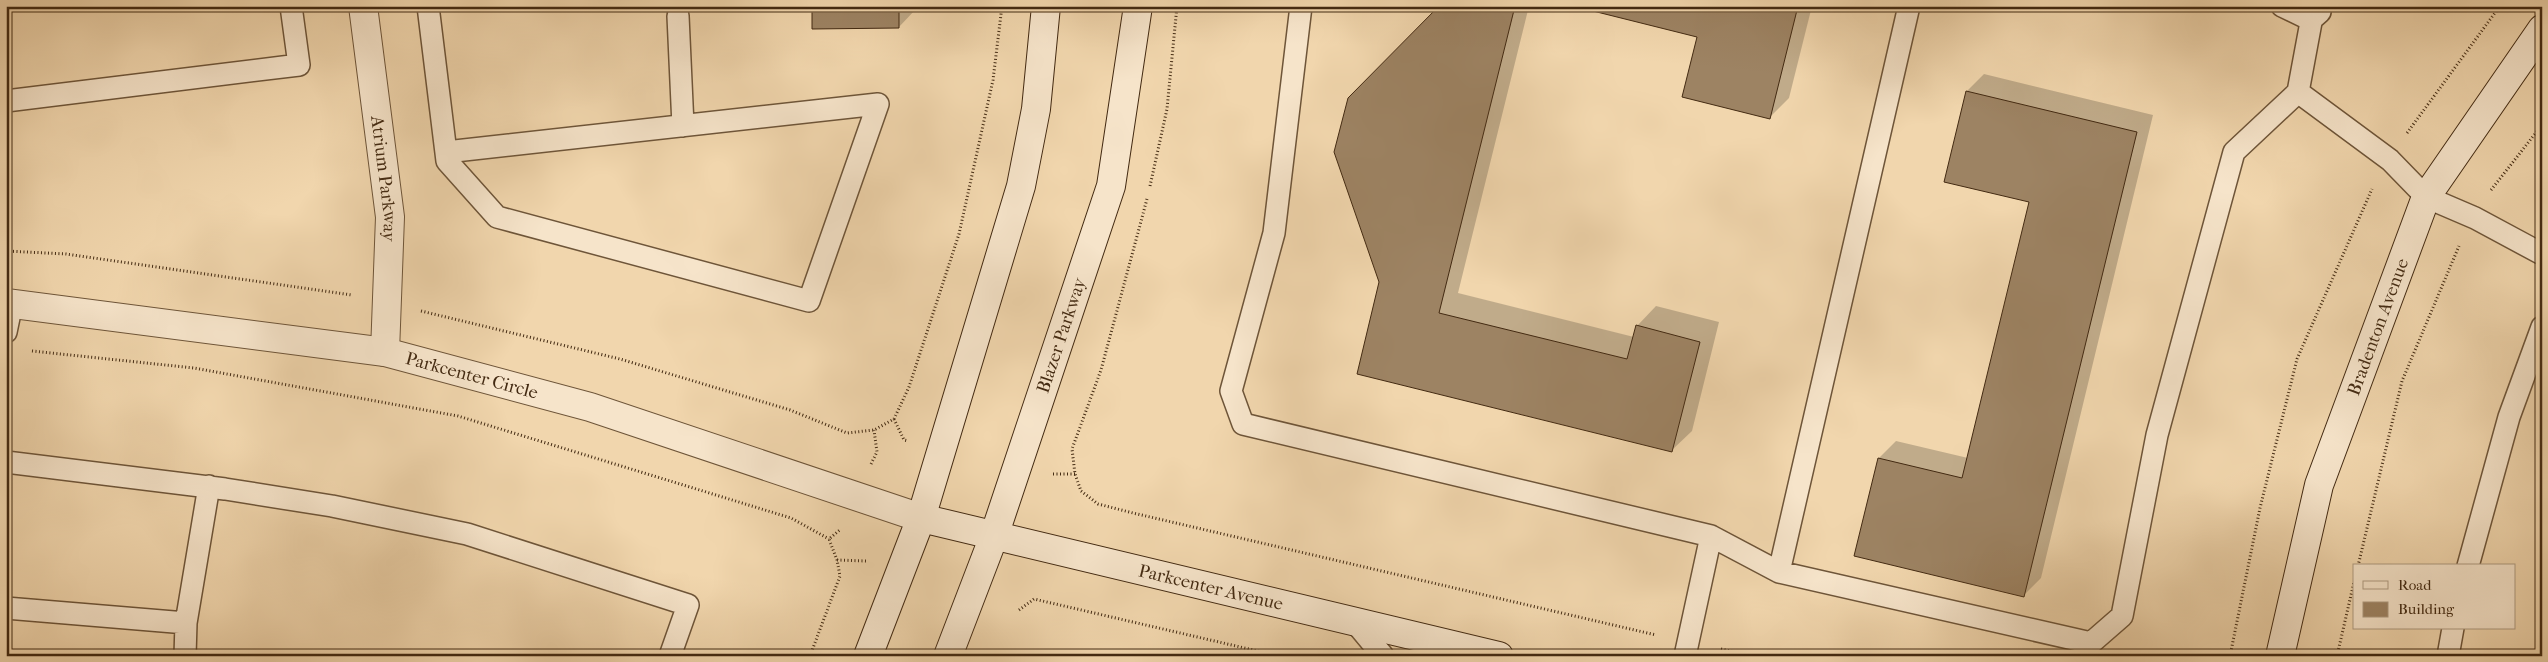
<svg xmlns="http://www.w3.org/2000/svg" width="2548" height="662" viewBox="0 0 2548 662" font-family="'IM FELL French Canon',serif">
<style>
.shadow{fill:#0003}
.building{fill:#9d8363;stroke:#432a12}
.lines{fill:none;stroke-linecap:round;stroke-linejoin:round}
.lane-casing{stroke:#6e5539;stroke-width:24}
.street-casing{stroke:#6e5539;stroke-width:30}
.secondary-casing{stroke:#432a12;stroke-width:30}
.path{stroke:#432a12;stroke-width:3;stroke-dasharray:1 2.5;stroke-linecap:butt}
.lane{stroke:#f6e4ca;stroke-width:21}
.street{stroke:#f6e4ca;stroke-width:28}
.secondary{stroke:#f6e4ca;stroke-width:28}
.labels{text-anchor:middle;stroke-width:5;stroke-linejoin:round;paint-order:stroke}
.street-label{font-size:18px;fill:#432a12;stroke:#f6e4ca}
</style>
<rect width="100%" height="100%" fill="#f1d6ad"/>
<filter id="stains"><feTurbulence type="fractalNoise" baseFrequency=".004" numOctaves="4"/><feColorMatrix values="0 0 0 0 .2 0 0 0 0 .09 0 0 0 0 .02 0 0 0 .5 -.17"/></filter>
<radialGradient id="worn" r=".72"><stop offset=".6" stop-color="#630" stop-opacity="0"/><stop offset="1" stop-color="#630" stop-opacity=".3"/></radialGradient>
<path class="shadow" d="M813,6H916V9L899,27Z
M1441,6H1529L1458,293L1634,337L1637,326L1656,306L1719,322L1692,431L1672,450L1381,282Z
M1578,6H1812L1789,98L1770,117L1698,36Z
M1984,74L2153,115L2041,578L2024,595L1879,458L1896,441L1968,458L2030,201L1967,91Z"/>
<path class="building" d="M812,6H899V28L812,29Z
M1439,6H1515L1439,313L1627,359L1636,325L1700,342L1672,452L1357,374L1379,282L1334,152L1348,98Z
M1573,6H1798L1770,119L1682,97L1697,37Z
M1966,91L2137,132L2024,597L1854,556L1878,458L1962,478L2029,202L1944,182Z"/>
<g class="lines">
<defs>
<path id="lane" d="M428,6L447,161L497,217L809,301L878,104L446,152
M1301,6L1274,233L1231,391L1243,424L1711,536L1685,656
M2282,6L2311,20L2320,12
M678,16L683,126
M2298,92L2390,160L2426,197L2475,218L2542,254
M6,101L299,65L291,6
M6,332L12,303
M6,462L225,489L332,506L467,534L688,605L670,656
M1711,536L1779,572L2091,643L2122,616L2157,435L2234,152L2298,92L2314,6
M2468,566L2509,417L2542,327
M1779,572L1909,6
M6,608L186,623L185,656
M1354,621L1383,656
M186,623L209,486
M2448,656L2453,628"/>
<g id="street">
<path id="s1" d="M363,6L390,217L385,352"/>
<path id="s2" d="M6,303L385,352L590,407L921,518"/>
</g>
<g id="secondary">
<path id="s3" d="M921,518L1499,656"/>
<path d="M868,656L921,518L1021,186L1036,109L1046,6"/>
<path id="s4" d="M948,656L994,536L1111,186L1138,6"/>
<path id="s5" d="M2280,656L2319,485L2426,197L2542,29"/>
</g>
</defs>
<use href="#lane" class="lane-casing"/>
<use href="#street" class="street-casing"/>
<use href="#secondary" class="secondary-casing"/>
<path class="path" d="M2407,133L2500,6
M1150,186L1167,109L1177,6
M2491,190L2542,125
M1147,199L1101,370L1072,449L1075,474L1081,491L1098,504L1133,513L1656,635
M6,251L66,254L352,295
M421,311L620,359L790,410L847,433L874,430L894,419L909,387L959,234L993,80L1002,6
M32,351L194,368L458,416L791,518L829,539
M894,419L904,440L908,441
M871,464L877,452L874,430
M1053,474H1075
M837,560L866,561
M2358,566L2402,381L2459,246
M1019,610L1034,599L1279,656
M1721,649L1754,656
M810,656L840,576L837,560L829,539L841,529
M2230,656L2260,508L2297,359L2372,189
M2337,656L2354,582"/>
<use href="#lane" class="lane"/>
<use href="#street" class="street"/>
<use href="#secondary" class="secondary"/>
</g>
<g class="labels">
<g class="street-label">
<text dy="6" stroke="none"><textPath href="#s1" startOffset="174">Atrium Parkway</textPath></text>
<text dy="6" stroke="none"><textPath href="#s5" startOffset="344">Bradenton Avenue</textPath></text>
<text dy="6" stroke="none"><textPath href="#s4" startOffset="340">Blazer Parkway</textPath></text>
<text dy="6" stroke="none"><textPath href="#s2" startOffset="472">Parkcenter Circle</textPath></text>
<text dy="6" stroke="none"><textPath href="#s3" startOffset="298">Parkcenter Avenue</textPath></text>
</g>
</g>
<rect width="2548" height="662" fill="none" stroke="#f1d6ad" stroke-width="25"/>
<rect x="8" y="8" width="2533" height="647" fill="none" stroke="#432a12" stroke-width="2.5"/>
<rect x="12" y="12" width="2523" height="637" fill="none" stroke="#432a12"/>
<rect x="2353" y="564" width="162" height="65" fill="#f6e4ca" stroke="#ae9a80"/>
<rect x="2363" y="581" width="25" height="8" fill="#f6e4ca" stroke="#ae9a80"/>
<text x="2398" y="590" font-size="15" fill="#432a12">Road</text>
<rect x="2363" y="602" width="25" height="15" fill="#9d8363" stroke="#ae9a80"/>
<text x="2398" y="614" font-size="15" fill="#432a12">Building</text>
<rect width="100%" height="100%" filter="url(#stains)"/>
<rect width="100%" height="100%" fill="url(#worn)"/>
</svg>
